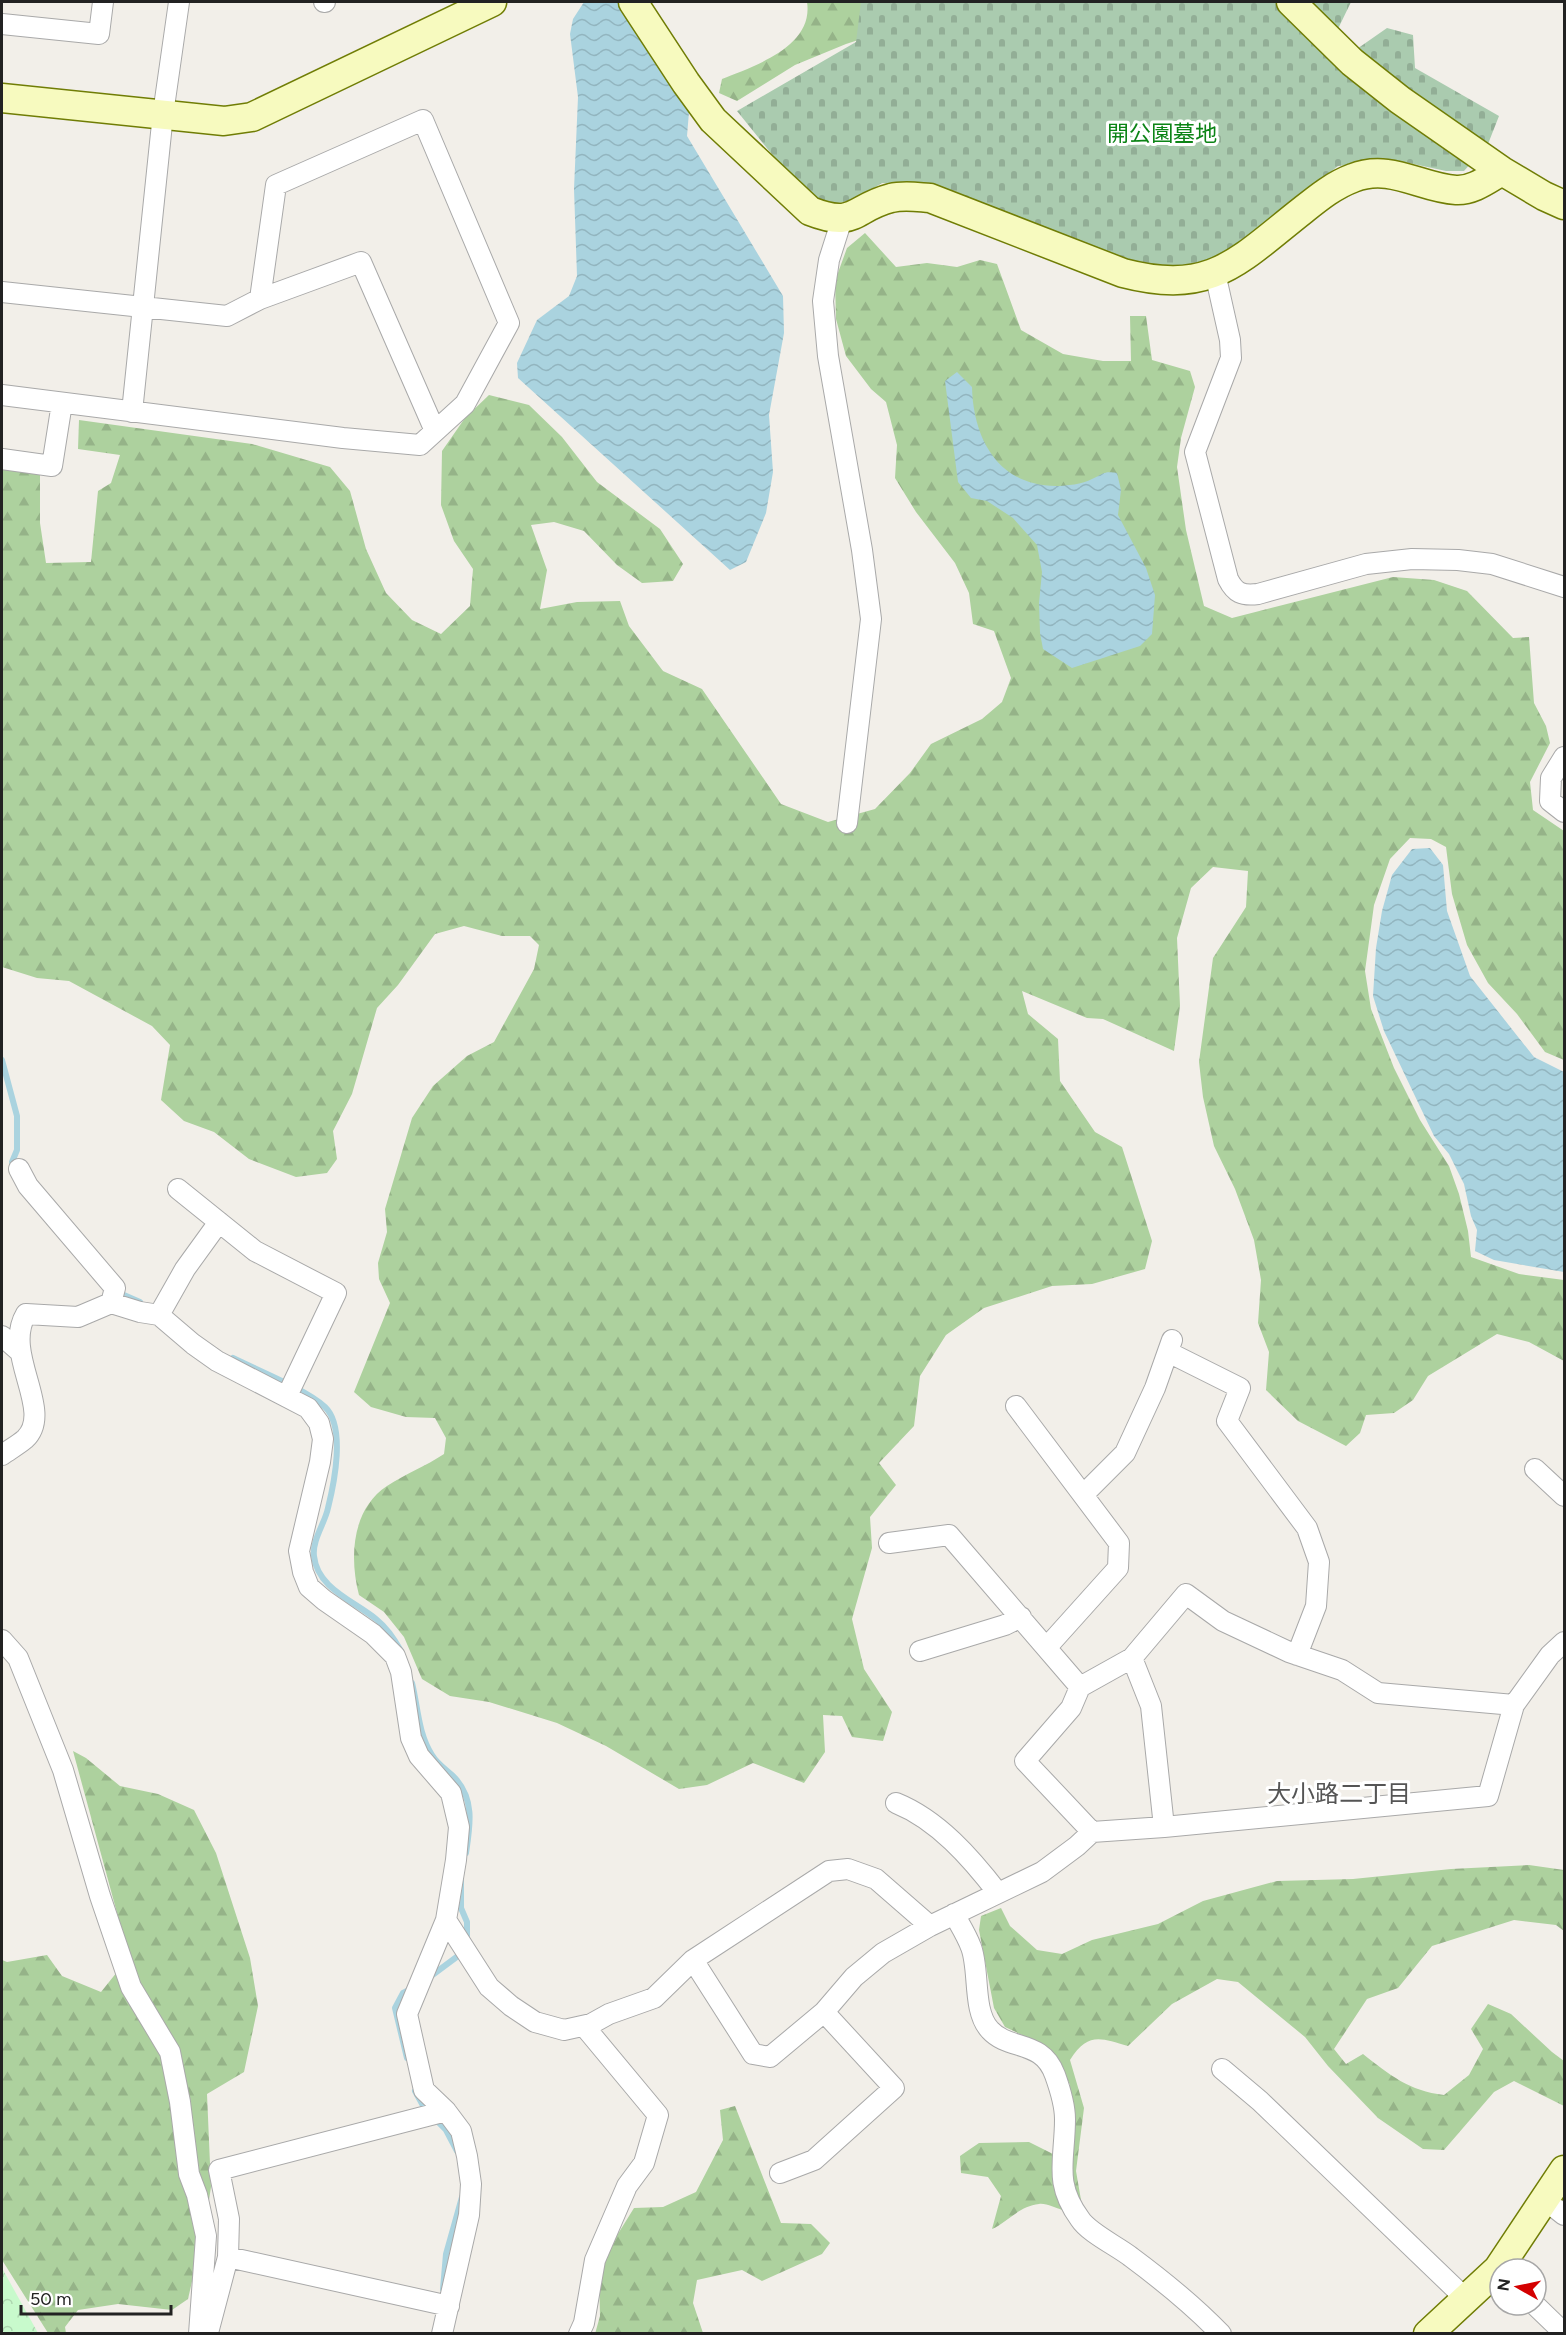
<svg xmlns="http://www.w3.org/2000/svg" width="1566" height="2335" viewBox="0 0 1566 2335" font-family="Figtree,'Noto Sans JP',sans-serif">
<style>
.forest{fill:url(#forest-firs)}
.cemetery{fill:url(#cemetery-stones)}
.park{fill:url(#park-crowns)}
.water{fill:url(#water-waves)}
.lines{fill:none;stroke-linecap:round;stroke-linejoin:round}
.stream{stroke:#aad3df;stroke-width:6}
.street-casing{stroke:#a9a9a9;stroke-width:22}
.secondary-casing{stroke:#707d05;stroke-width:31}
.street{stroke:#fff;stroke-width:20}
.secondary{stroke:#f7fabf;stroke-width:28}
.labels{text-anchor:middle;stroke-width:6;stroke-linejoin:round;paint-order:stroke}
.park-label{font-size:22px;fill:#0c8416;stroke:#fff}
.neighbourhood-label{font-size:24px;fill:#555;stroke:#fff}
</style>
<defs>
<pattern id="forest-firs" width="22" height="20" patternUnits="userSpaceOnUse" patternTransform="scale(1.5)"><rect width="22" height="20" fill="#add19e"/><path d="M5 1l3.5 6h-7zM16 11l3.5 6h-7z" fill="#95b388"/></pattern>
<pattern id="cemetery-stones" width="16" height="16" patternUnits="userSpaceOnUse" patternTransform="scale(1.5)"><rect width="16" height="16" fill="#aacbaf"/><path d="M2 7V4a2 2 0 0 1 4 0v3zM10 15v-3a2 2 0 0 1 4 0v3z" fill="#92ae96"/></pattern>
<pattern id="park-crowns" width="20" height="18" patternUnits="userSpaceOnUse" patternTransform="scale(1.5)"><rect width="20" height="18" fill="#c8facc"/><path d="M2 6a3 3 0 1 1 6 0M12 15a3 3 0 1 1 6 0" fill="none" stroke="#acd6af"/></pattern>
<pattern id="water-waves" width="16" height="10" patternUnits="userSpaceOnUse" patternTransform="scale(1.5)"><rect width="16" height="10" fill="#aad3df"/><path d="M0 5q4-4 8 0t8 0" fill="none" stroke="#92b5bf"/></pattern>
</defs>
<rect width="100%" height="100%" fill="#f2efe9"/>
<path class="forest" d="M807,2H976L846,44L795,65L737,101L719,93L722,79C754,66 814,47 807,2Z
M865,233L896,267L927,263L957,267L980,260L997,264L1021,330L1063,354L1103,361H1131L1130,316H1146L1152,360L1190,371L1195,387L1181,438L1177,467L1186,530L1204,606L1232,618L1393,577L1434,580L1467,591L1513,638L1529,637L1534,703L1546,726L1550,743L1530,782L1533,810L1564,831V1060L1545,1052L1517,1014L1488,983L1467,945L1452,894L1446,847L1431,839L1410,838L1390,859L1374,905L1365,971L1371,1009L1394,1068L1420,1120L1449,1166L1459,1194L1468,1231L1471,1257L1519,1274L1564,1280V1361L1529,1342L1497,1334L1428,1376L1413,1400L1394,1413L1366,1415L1360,1433L1346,1446L1298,1421L1266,1390L1269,1352L1258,1323L1261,1280L1254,1240L1235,1189L1214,1146L1203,1097L1199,1062L1213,958L1246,907L1248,871L1213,867L1191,888L1177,938L1180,1006L1174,1051L1103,1019L1087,1018L1022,991L1028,1014L1058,1039L1060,1081L1095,1132L1122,1147L1152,1241L1145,1269L1092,1284L1052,1286L984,1308L946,1335L920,1376L914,1426L879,1463L896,1485L870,1517L872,1548L852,1619L864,1669L892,1712L883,1741L852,1737L842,1716L823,1715L825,1752L804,1783L753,1763L707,1785L679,1789L606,1746L557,1723L489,1702L450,1696L422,1679L404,1637L384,1612L359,1595C349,1557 352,1509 387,1486C405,1474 426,1466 444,1454L446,1438L435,1418L406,1417L371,1407L354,1392L390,1303L379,1279L378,1263L387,1232L385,1209L412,1118L433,1086L467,1056L494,1042L534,969L539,945L530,936H502L464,926L435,934L398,985L377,1008L352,1094L333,1131L337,1159L327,1173L296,1177L249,1159L214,1132L184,1121L161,1100L170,1045L152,1026L69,981L37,978L2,967V463L40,474V523L46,563L91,562L98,491L111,483L120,455L78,449L79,420L252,444L330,467L350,491L366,549L386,593L412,620L441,634L470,606L473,569L454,541L441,505L442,451L465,418L489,395L529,405L562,437L597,482L660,529L683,564L673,581L642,583L617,565L584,531L554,522L531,525L547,570L540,609L577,602L620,601L629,626L663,671L702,689L781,804L828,822L875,809L910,773L931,744L982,719L1002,702L1011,678L994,631L973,624L969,593L955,563L916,512L895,478L897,445L886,402L871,389L846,356L836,319L835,281L847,248Z
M73,1751L86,1758L120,1786L158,1794L194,1810L216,1853L250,1958L258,2006L244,2072L207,2094L211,2187L209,2200L196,2222L198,2255L188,2299L172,2310L118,2304L78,2310L65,2327L66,2333H48L2,2260V1960L7,1962L47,1955L62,1976L101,1992L129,1957Z
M1529,1865L1564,1870V1931L1556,1925L1514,1920L1432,1946L1398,1988L1367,1999L1334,2049L1346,2064L1363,2054C1390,2075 1409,2091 1444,2095L1469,2075L1483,2049L1471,2029L1488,2004L1511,2014L1552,2052L1564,2061V2106L1514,2081L1494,2092L1444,2150L1423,2149L1378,2118L1328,2066L1305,2037L1238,1982L1217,1979L1172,2004L1128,2046C1100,2038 1088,2032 1070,2060L1084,2108L1076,2171L1081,2200L1062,2210C1056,2208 1046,2203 1039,2204C1019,2206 1008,2222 992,2229L1001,2196L988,2177L961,2173L960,2156L979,2143L1029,2142L1053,2154L1070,2135V2085L1059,2062L1037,2042L1005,2027L994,2008L979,1930L981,1916L1001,1908L1010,1926L1037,1950L1062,1954L1092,1940L1158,1924L1203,1901L1277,1881L1353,1879L1451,1869Z
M735,2106L781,2223L811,2224L830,2243L822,2254L762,2281L742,2270L697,2280L693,2303L703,2333L595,2334L600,2316L599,2272L616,2237L634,2208L663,2207L696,2192L723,2140L720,2110Z"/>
<path class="cemetery" d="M861,2H1351L1336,33L1354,51L1387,28L1413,35L1415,68L1499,116L1488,144L1464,171H1446L1395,160L1338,166L1244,240L1194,270L1142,267L919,186L882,183L854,200L827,205L800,189L737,111L856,42Z"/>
<path class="park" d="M2,2268L38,2333H2Z"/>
<path class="water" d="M584,2H618L628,10L689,112L687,136L783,296L784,333L769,415L773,472L766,513L746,562L730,570L518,378L517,363L537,320L569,296L577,276L574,189L578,97L570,34L573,19Z
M957,372L972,387C973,438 998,486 1056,486C1066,486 1083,484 1092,479C1104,474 1103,471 1117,473L1121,490L1118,515L1146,568L1155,595L1152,634L1140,646L1072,668L1043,649L1040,633L1039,603L1042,572L1037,545L1013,518L987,501L971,498L958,482L945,381Z
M1430,848L1443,865L1447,911L1470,976L1534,1057L1564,1072V1272L1494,1260L1475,1251L1477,1230L1471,1216L1464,1184L1449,1154L1434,1136L1384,1031L1373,996L1376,948L1382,911L1392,875L1412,849Z"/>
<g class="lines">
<path class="stream" d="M2,1060L17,1116V1150L12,1162L13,1170
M117,1292L140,1302
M233,1358C257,1370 307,1390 325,1407C346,1427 334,1484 328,1508C325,1523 312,1540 314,1556C317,1588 354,1601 376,1619C386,1627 395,1640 401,1651
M412,1683C418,1707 418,1733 432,1755C437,1764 448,1771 455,1778C475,1800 470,1826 466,1853
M461,1881V1908L467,1922V1939
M427,1979L462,1953
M407,2058L395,2008L403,1993L411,1989
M415,2091L426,2111
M434,2118L446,2130L457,2151
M443,2289L446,2254L462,2197"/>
<defs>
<path id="street" d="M324,2H325
M2,24L99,34L103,2
M842,219L829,260L823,301L828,356L862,550L871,619L847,823
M1215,273L1230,340L1231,358L1195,452L1228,579C1235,593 1242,596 1258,594L1366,564L1412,559L1458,560L1492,564L1564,587
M2,292L227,316L260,299L361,262L435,431
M2,395L343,438L420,445L465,404L509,323L423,120L276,185L260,299
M132,412L163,114L179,2
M2,459L52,466L62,403
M1564,757L1551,778L1550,801L1564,812
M19,1169L28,1186L115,1288L111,1303
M178,1189L255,1251L336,1293L287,1396
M159,1315L185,1269L219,1222
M2,1336L19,1351
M1168,1352L1240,1388L1227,1421L1307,1528L1319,1562L1316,1606L1297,1655
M1016,1406L1119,1543L1118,1568L1047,1647
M2,1455C9,1450 18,1445 25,1439C55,1411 2,1354 26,1314L78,1317L111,1303L140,1312L159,1315L193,1344L217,1361L308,1408L319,1423L323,1439L320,1462L299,1551L303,1572L309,1587L324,1600L373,1634L395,1656L401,1672L411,1738L419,1756L451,1793L459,1827L456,1860L446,1920L407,2014L424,2090L446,2111L461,2131L467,2156L471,2184L469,2215L442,2334
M1535,1469L1564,1496
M1084,1494L1125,1453L1155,1388L1172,1340
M889,1543L949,1535L1080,1687
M2,1640L18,1658L63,1770L100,1896L131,1987L170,2052L180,2102L189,2174L197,2195L206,2236L199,2334
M920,1651L1005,1625L1021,1617
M1132,1658L1151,1706L1164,1827L1488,1796L1514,1705L1550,1655L1564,1642
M896,1803C938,1820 971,1858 998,1893
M1092,1832L1025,1761L1071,1708L1080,1687L1132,1658L1186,1594L1223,1621L1289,1652L1342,1670L1378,1693L1514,1705
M954,1914C960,1925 967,1936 971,1947C980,1970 972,2011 990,2030C1009,2051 1042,2039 1055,2075C1060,2089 1065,2104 1065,2119C1065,2161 1053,2182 1080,2219C1089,2233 1117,2246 1131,2257C1162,2280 1194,2306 1221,2334
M446,1920L489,1987L511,2006L535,2022L564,2030L591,2024L609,2014L654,1998L693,1960L829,1871L848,1869L876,1879L930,1926
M693,1960L753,2054L770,2057L824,2012L854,1977L883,1953L930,1926L1042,1872L1077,1846L1092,1832L1164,1827
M1222,2069L1260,2101L1466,2299
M780,2173L814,2160L894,2088L824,2012
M1545,2200L1564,2215
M228,2257L449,2306
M1535,2305L1564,2333
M209,2329L228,2257L229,2219L219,2170L446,2111
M579,2334L584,2323L595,2260L627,2186L644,2163L658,2115L584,2026"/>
<path id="secondary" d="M633,2L686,83L713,120L810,211C856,229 852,208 891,198C904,195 916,197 930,198L1123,273C1212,296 1238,261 1303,210C1318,198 1334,185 1353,178C1390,163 1421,188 1456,190C1473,191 1488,179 1502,171
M1291,2L1352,62L1400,100L1502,171L1544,196L1564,205
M2,98L224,121L252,117L492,2
M1428,2334L1498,2269L1564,2170"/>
</defs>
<use href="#street" class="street-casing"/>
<use href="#secondary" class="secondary-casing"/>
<use href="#street" class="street"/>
<use href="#secondary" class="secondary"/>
</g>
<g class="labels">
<g class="park-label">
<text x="1162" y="141">開公園墓地</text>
</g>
<g class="neighbourhood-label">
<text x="1339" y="1802">大小路二丁目</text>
</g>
</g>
<rect width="1566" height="2335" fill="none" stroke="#222222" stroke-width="6"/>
<g transform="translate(1518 2287) rotate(279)"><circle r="28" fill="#ffffff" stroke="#a7a7a7" stroke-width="1.5"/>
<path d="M0-4.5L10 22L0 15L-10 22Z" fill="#d40000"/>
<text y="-9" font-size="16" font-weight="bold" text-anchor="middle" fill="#222222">N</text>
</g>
<path d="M21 2305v9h150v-9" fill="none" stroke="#222222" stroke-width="3"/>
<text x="30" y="2305" font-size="18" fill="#222222" stroke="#ffffff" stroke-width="4.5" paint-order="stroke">50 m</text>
</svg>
